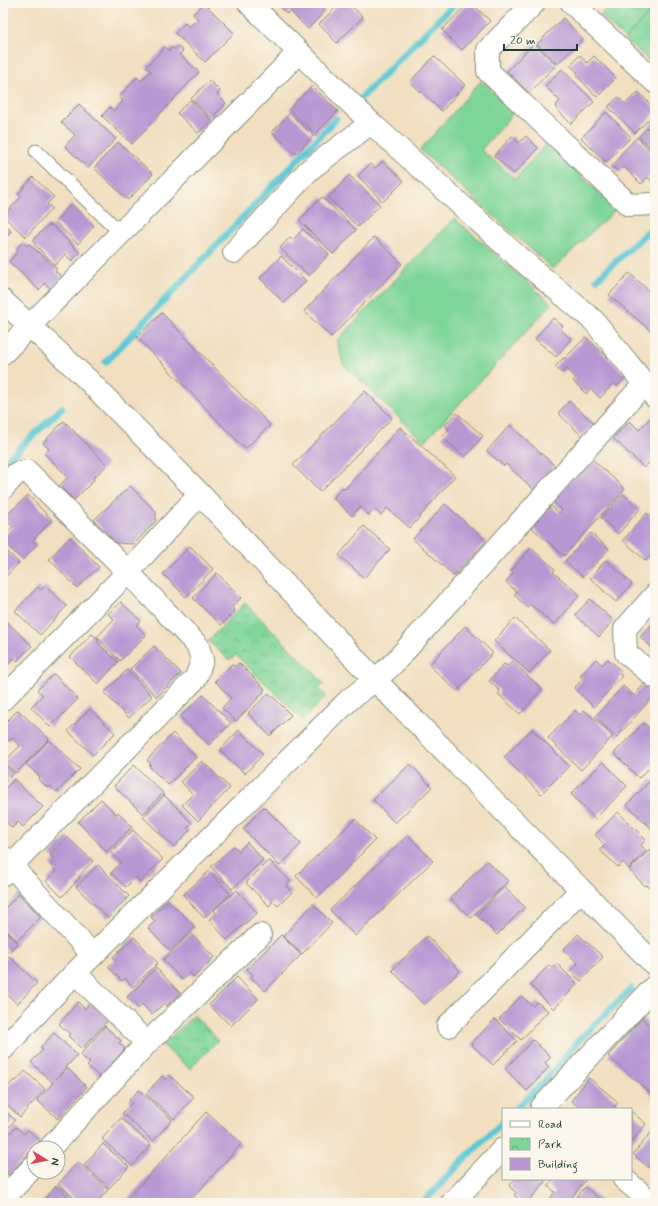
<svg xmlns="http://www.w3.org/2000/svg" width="658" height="1206" viewBox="0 0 658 1206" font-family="Mynerve,sans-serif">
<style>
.grass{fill:#7ed599;stroke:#4e8966}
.park{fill:url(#park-crowns);stroke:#4e8966}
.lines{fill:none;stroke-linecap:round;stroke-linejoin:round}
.stream{stroke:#5cc8d4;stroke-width:7}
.building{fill:#b798d3}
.service-casing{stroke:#888e7a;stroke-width:15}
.minor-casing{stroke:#888e7a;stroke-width:24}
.tertiary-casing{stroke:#888e7a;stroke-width:24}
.service{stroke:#fff;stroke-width:13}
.minor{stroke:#fff;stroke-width:22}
.tertiary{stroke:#fff;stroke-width:22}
</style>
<defs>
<pattern id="park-crowns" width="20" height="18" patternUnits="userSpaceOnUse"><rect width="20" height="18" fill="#7ed599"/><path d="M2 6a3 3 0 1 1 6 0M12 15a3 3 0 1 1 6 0" fill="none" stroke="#67ae7e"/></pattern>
</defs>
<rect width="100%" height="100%" fill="#fbf7ec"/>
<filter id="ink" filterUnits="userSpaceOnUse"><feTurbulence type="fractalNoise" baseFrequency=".025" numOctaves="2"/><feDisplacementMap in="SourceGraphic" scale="8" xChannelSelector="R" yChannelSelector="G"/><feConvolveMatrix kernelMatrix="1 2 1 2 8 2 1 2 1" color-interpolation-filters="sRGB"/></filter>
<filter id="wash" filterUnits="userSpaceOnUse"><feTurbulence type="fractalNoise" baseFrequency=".012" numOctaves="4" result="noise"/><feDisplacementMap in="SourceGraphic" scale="16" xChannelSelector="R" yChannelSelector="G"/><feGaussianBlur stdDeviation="0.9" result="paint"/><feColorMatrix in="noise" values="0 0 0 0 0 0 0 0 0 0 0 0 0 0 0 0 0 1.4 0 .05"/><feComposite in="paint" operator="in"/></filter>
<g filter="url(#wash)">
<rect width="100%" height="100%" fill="#f1dfc0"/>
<path class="grass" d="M655,7V66L625,39Z
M481,81L514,112L481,150L515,179L547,143L616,209L553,269L420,150Z
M454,218L552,304L424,442L343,364L337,341Z"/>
<path class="park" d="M612,3H655V7L625,39L600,15Z
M245,603L324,683L318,688L326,696L303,720L236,655L229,660L208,641Z
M194,1015L218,1040L190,1069L162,1045Z"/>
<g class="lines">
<path class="stream" d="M362,97L455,3
M597,279L655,225
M106,362L336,119
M3,464L62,408
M516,1109L543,1083L578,1041L631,989
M423,1203L461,1162L503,1122"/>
</g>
<g id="blocks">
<path class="building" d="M204,3L234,33L205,62L175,33L185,23L189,27L198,19L193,14Z
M284,3H316L325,11L308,29L290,11L287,14L280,7Z
M340,3H348L363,17L337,43L319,24Z
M468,3H472L490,21L462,50L442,30Z
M563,18L583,39L557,64L537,44Z
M534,43L556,65L529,93L507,71Z
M178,46L183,51L179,54L199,72L132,144L102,116L110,107L114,111L123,101L119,97L137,77L141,81L151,71L146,67L165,47L169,51L172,47L175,49Z
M580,55L587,63L594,56L616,78L597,97L576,75L578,73L570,65Z
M434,56L465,85L442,111L410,82Z
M562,69L594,102L571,124L555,107L560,101L545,86Z
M209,80L220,91L217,94L226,103L212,118L191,99Z
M312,86L338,111L315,134L289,109Z
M638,92L655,109V113L635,133L608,107L618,97L625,104Z
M190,100L211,120L198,133L177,113Z
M79,104L116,139L88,168L65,146L75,135L61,122Z
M606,112L631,137L606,162L581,138Z
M290,113L313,136L296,154L272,132Z
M655,120V153L639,136Z
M512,136L519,143L526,136L538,148L514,174L494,156Z
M637,137L655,155V181L653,183L648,177L641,184L624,167L619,172L612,166L621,156L620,155Z
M118,142L153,174L128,200L94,168Z
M383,161L404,181L383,202L358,176L370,164L375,168Z
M349,175L380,205L358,227L328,198Z
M33,177L54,197L47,204L52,208L26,237L3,216L21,197L18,194Z
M322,197L356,230L333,254L299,220Z
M71,204L94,226L78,244L55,222Z
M3,223L11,231L3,239Z
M48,225L53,226L80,253L72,261L65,254L55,265L34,244L35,242L33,240Z
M303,229L329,254L309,276L280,248L290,237L293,240Z
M374,237L402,264L331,337L304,311Z
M23,242L27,246L29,244L57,269L55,271L62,277L51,290L45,283L39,290L9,262L18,251L16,249Z
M281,256L306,281L284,303L260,278Z
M629,273L655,296V330L653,333L609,295Z
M162,313L270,425L245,449L137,337Z
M553,318L563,326L560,329L571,339L556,357L535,339Z
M586,337L627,376L617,386L614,383L600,398L591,389L586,394L573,381L576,378L567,369L562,373L555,367L563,358L564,359Z
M365,391L392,418L320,492L293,465Z
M569,401L594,423L582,436L558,413Z
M457,413L483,436L465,457L442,437L449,429L445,425Z
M654,414L655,416V456L644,468L613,438L630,421L639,430Z
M64,421L107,465L93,478L94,480L74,500L59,486L68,477L44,453L49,449L43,443Z
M510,425L555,466L534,490L506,464L504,466L487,451Z
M400,427L455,476L410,528L387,508L381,515L374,509L369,515L360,507L352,516L333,498L343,487L345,489Z
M591,458L625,489L564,556L531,527L551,506L559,513L562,510L552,501Z
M130,486L156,512V521L134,544L116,543L94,520Z
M623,494L640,509L618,534L601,518Z
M28,495L52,520L33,540L37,545L22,560L3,541V537L13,527L4,518Z
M445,504L486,541L454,576L413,539Z
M647,513L655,520V550L646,561L623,540Z
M364,526L390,549L364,578L339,555Z
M591,533L609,549L583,577L565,561Z
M70,537L99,567L77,588L49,559Z
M190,546L213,569L186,597L163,574Z
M3,547L19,563L3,579Z
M531,548L555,569L553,572L580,595L554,625L530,604L527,607L514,595L517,592L506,582L513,573L511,571Z
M606,560L632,584L616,602L590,578Z
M217,573L241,598L232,607L235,611L221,625L193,598Z
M45,586L67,606L40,635L15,611L38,587L41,590Z
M590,599L613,620L599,637L575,615Z
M121,602L141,621L136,625L146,635L120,661L97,637L114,619L108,614Z
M3,618L32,646L17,661L14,658L8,665L3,660Z
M515,618L550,650L529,673L494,641Z
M655,621V650L640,637Z
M465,626L493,653L457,691L429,665Z
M92,634L99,640L97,642L118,662L98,684L70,657Z
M154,646L181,673L157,697L130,669Z
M596,659L602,665L608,659L621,671L619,673L622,676L594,707L574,688L583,679L580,676Z
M512,661L542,689L520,714L498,694L500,691L489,681L504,664L507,666Z
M239,663L265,689L263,691L264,692L236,721L222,708L231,698L215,681L232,664L234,667Z
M127,670L152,696L129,718L104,693Z
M54,674L78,699L50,727L31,707L43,695L37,690Z
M646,682L655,689V694L617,737L595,717L623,686L634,696Z
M269,693L291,715L270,736L248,713Z
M203,695L231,723L209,745L180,717Z
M90,709L115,733L93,755L68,731Z
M18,710L49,739L16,773L4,762L20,746L12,738L9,741L3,735V725Z
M575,710L580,715L584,710L613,736L581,770L548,738Z
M644,723L655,734V762L639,778L614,753Z
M532,729L569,766L541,794L504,757Z
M239,730L263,754L245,774L220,750Z
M173,733L196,757L168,785L149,766L151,764L147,760Z
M49,740L80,769L57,792L50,786L48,788L38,779L40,777L26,764Z
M202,761L230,788L198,821L182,805L193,794L181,782Z
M603,762L627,786L595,819L571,794Z
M3,763L14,773L3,784Z
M410,764L432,787L395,823L373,800Z
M134,765L163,793L143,814L114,786Z
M14,779L43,807L23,827L18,822L12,828L3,819V791Z
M652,779L655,782V830L654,831L627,805Z
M164,795L192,823L187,828L190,830L174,847L143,817Z
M101,799L116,814L118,812L132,827L107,852L78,822Z
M264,807L301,844L280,866L243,829Z
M618,812L646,840L641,845L646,851L629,869L623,862L618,867L600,850L605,845L595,835Z
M355,819L375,840L317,898L296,876Z
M133,830L163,859L140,882L136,877L126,887L111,873L121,862L111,853Z
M408,835L433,861L355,936L330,910Z
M67,837L93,861L78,877L80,878L62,897L46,881L56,871L50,865L55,860L50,855Z
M247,842L263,860L232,889L211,867L234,846L239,851Z
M655,844V893L647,885L645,886L629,870Z
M269,860L290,881L286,886L292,892L278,906L273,901L269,906L246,883Z
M487,861L508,881L471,918L450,898Z
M98,865L129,896L108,918L76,887Z
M209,871L230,894L204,918L183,895Z
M504,887L525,907L497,935L477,915Z
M237,890L257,913L227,940L209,919L216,913L214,910Z
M19,894L41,917L17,941L3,927V910Z
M168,900L195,927L170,951L148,928L155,921L151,917Z
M313,904L332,923L302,954L283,936Z
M4,930L18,943L9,952L3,946V932Z
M191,933L214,957L194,977L190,973L182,980L163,960Z
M578,934L603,957L581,981L570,971L578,963L563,950Z
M281,935L301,955L265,991L251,977L253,975L247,969Z
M427,936L460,971L424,1005L392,970Z
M134,937L158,963L133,987L125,978L122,981L108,967L115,960L113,957Z
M9,956L37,983L17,1004L3,990V962Z
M557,964L577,984L554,1009L530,985L549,965L552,968Z
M156,968L180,993L167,1006L164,1003L152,1015L142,1004L138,1009L127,997Z
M237,977L258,999L231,1026L209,1005Z
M521,996L533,1006L537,1002L548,1011L521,1040L499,1019Z
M78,1002L85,1009L90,1002L109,1019L82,1049L68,1036L70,1034L59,1024Z
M642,1018L655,1030V1097L608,1056Z
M495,1019L517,1041L493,1065L471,1044Z
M105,1026L121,1041L119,1043L125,1049L100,1077L87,1066L90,1063L80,1055Z
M54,1033L77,1055L56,1079L67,1068L87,1087L58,1119L37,1100L53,1083L31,1062L43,1050L40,1048Z
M533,1040L551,1057L545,1063L549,1067L527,1091L505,1069Z
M25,1071L45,1089L20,1117L3,1101V1092L14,1080L16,1081Z
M169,1075L194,1097L174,1119L146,1094L162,1076L165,1079Z
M589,1078L618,1102L613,1109H579L580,1108L571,1101Z
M139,1090L172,1120L153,1141L122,1113L132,1103L129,1100Z
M3,1109L15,1120L3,1134Z
M631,1111L646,1124L631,1142Z
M206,1112L241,1144L188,1203H124Z
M121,1118L151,1145L132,1166L102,1139Z
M16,1127L24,1134L28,1130L40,1141L9,1175L3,1170V1141Z
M655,1128V1173L633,1154Z
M103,1144L129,1167L109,1188L84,1165Z
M78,1162L108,1190L96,1203H80L58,1184Z
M515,1179H542L545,1182L527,1203H523L514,1195L516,1193L509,1186Z
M553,1179H583L585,1181L567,1203H547L555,1192L548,1186Z
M56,1186L76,1203H41Z
M585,1187L604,1203H572Z"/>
</g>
</g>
<g filter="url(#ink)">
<use href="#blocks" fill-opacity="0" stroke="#888e7a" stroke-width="1"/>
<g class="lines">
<defs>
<path id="service" d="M36,151L121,233"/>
<path id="minor" d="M249,3L371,123L517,256L594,321L655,397
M534,3L488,50V71L629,205L655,204
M572,3L655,82
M234,252L309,170L371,123
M3,353L299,52
M3,488L17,473L27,471L128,572L198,646L202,660L196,678L3,874
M655,595L625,629L626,653L655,677
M375,680L393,664L644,384
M3,699L128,572L200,494
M3,857L93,955
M75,973L147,1043
M448,1026L581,890
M543,1109L542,1107L655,986
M50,1148L147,1043L260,935
M624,1179L652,1203
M3,1199L34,1166
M452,1203L503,1149"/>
<path id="tertiary" d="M3,301L87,379L200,494L375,680L655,965
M3,1049L75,973L350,699L375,680"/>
</defs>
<use href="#service" class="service-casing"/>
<use href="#minor" class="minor-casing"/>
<use href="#tertiary" class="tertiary-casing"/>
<use href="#service" class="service"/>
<use href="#minor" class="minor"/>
<use href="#tertiary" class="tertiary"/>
</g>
</g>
<rect width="658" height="1206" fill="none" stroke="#fbf7ec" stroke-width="16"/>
<rect x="502" y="1108" width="130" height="72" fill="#fbf7ec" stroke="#a3ada2"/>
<rect x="510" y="1121" width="20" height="6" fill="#ffffff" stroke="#a3ada2"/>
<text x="538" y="1128" font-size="12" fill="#1f3d34">Road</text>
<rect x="510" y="1138" width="20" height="12" fill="url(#park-crowns)" stroke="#a3ada2"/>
<text x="538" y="1148" font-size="12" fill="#1f3d34">Park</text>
<rect x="510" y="1158" width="20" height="12" fill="#b798d3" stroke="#a3ada2"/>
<text x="538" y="1168" font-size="12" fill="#1f3d34">Building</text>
<g transform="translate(46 1160) rotate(100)"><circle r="19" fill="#fbf7ec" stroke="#a3ada2"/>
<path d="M0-3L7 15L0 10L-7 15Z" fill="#d1495b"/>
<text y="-6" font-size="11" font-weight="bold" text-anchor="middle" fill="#1f3d34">N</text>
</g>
<path d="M504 44v6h73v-6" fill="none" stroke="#1f3d34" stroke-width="2"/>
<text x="510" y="44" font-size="12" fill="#1f3d34" stroke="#fbf7ec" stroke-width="3" paint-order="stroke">20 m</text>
</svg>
